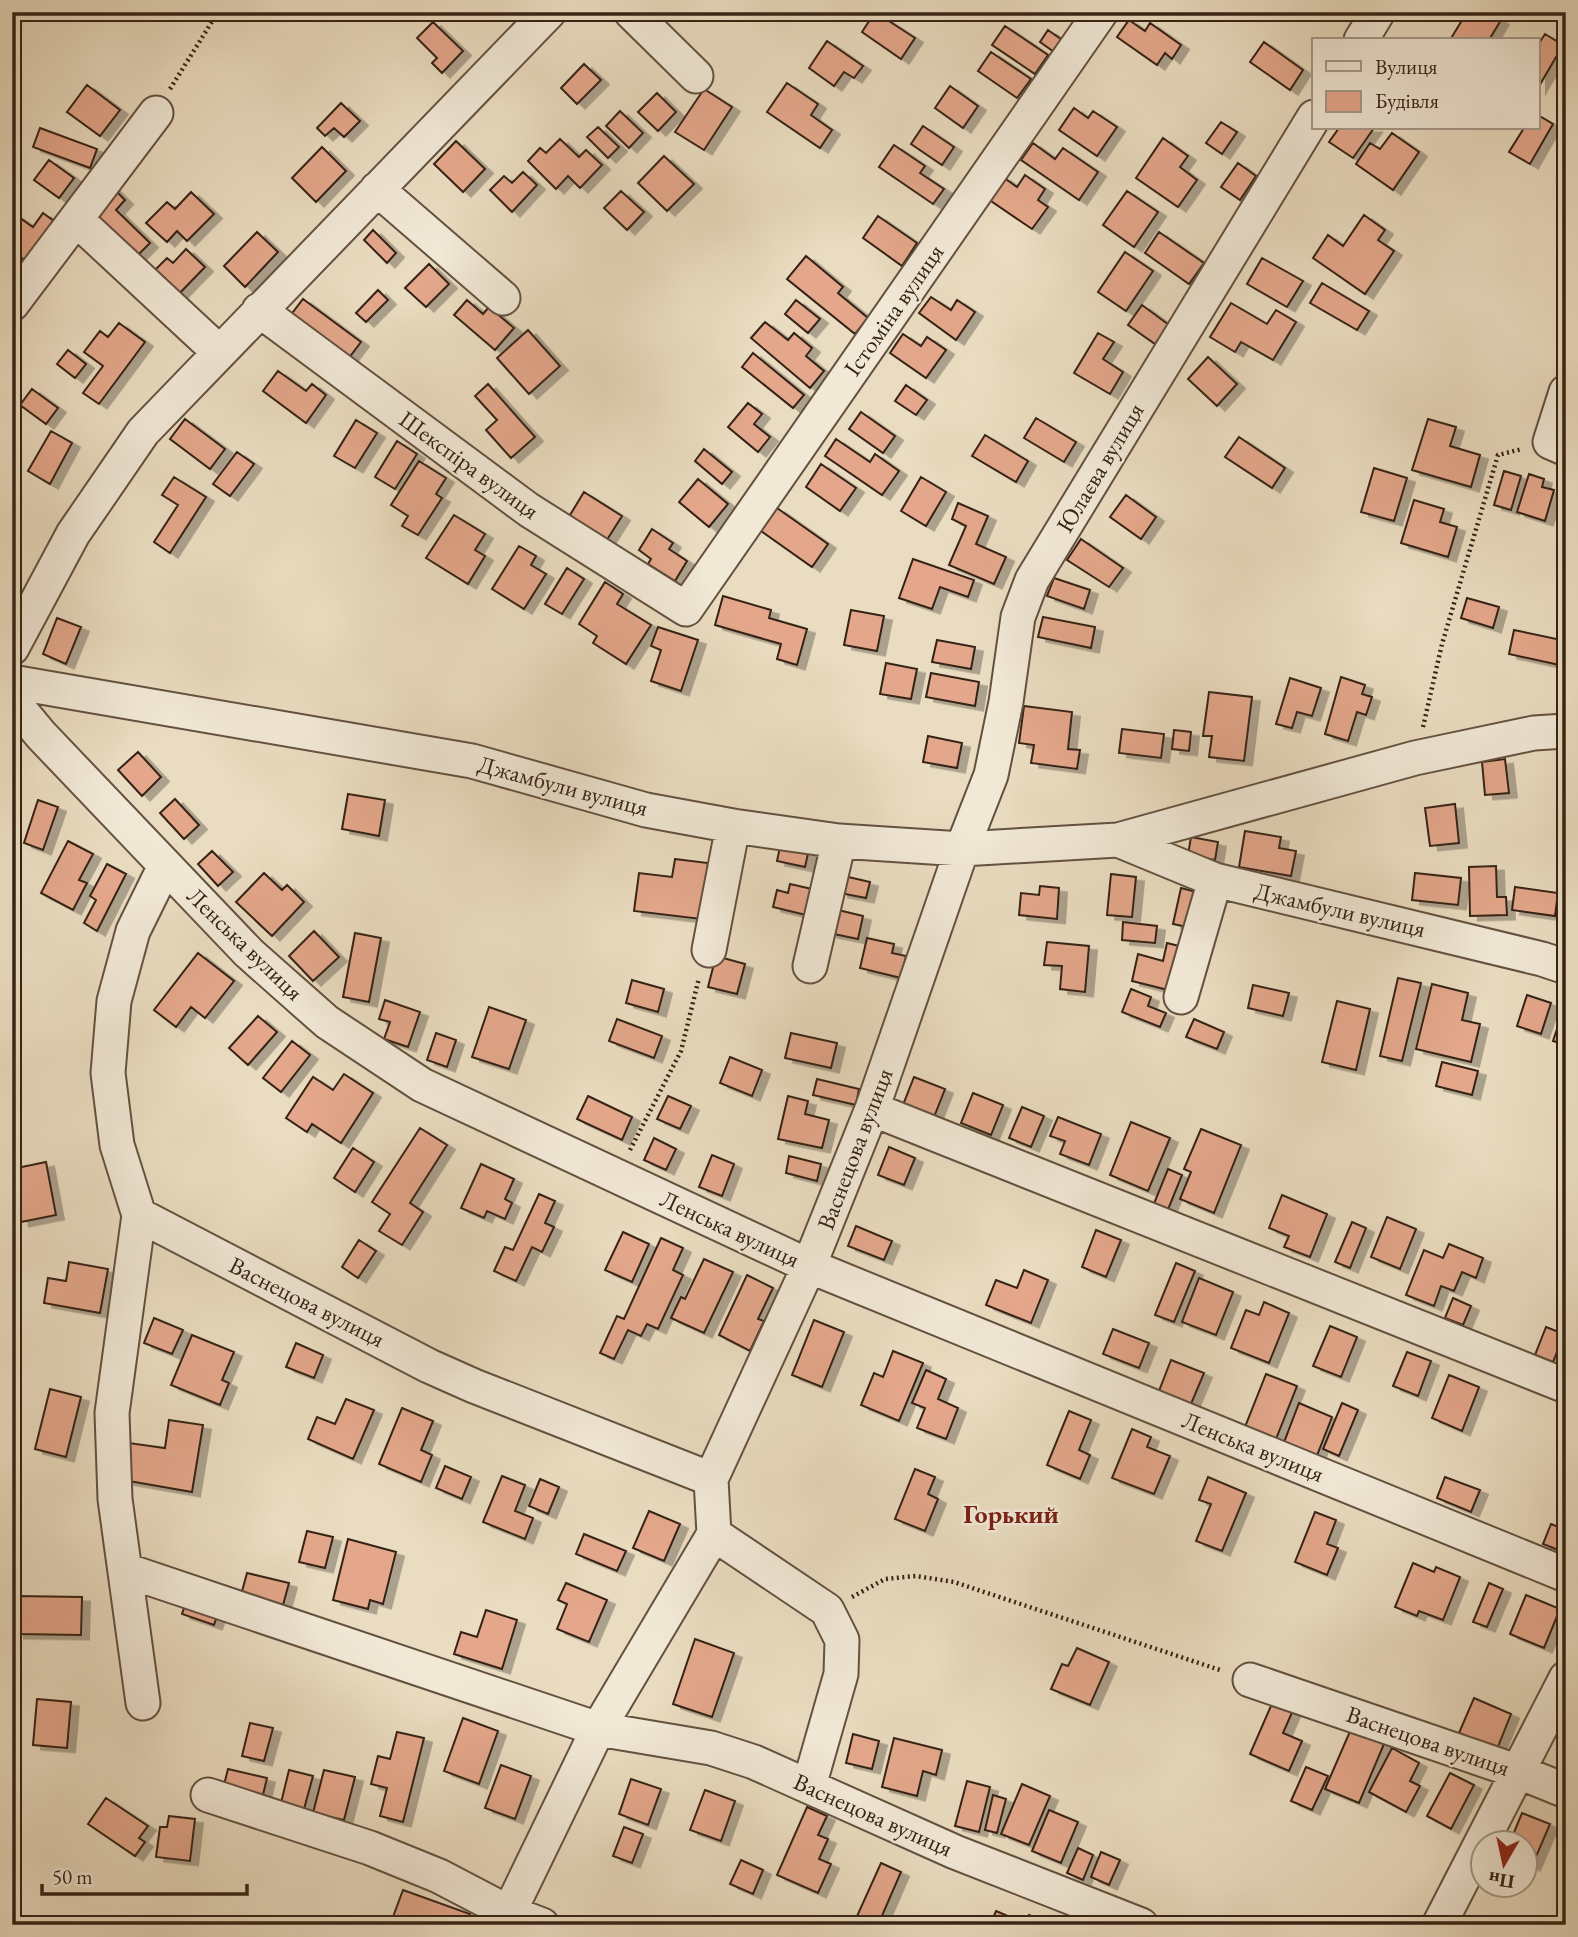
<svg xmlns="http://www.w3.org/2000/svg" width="1578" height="1937" viewBox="0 0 1578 1937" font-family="'EB Garamond',serif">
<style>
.building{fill:#e4a78b;stroke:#362315;stroke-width:2;filter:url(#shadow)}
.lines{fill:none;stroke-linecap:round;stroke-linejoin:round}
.minor-casing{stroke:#635140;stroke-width:37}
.path{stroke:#362315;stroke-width:4.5;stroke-dasharray:2 3.5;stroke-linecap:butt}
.minor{stroke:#f1e8d6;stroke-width:33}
.labels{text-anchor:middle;stroke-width:5;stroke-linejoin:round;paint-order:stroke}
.street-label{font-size:24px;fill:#362315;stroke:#f1e8d6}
.neighbourhood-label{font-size:26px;font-weight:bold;fill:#7a1f14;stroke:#f1e8d6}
</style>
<defs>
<filter id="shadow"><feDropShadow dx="8" dy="4.5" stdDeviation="0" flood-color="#0004"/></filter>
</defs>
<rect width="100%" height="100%" fill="#eadcc0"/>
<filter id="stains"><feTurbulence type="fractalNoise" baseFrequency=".00286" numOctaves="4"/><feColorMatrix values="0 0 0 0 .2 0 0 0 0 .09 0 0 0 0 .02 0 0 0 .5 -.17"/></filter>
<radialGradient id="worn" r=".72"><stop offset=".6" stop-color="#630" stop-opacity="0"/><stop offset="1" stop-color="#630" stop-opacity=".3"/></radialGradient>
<path class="building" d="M875,12L915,38L901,59L862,32Z
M1467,12H1488L1501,20L1489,40H1450Z
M1129,20L1145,31L1150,23L1181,45L1172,59L1165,53L1157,65L1117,37Z
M433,22L463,51L442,73L432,63L437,58L417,38Z
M1005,26L1048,55L1035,74L992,45Z
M1048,30L1065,42L1057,54L1040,42Z
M1545,34L1563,45L1538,88V45Z
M827,41L863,66L854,78L844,72L834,86L809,68Z
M1264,42L1303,70L1290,90L1250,62Z
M991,52L1031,79L1017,98L978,71Z
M584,64L601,80L577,104L561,88Z
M787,83L818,104L811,115L832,130L820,148L767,112Z
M87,85L120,110L100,136L67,112Z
M950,86L978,106L963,128L935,108Z
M704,89L732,107L704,150L675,132Z
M657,93L676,112L658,131L638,112Z
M341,103L360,121L344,137L334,128L325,136L317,128Z
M1074,108L1088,118L1093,111L1117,127L1097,156L1059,130Z
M620,111L643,133L629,148L606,126Z
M1538,115L1553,124L1530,164L1509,152L1524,128H1538Z
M1221,122L1237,132L1222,154L1206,143Z
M923,126L954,147L942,165L911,144Z
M598,127L619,147L608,158L587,137Z
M40,128L97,149L90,168L33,147Z
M1339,128H1374L1353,158L1329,142Z
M1392,133L1419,152L1393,190L1356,164L1370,143L1380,149Z
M1163,138L1188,156L1180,167L1197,180L1178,207L1136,178Z
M560,139L579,157L586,150L602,165L580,188L568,176L556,189L528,161L540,148L546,153Z
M456,141L485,169L463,192L434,164Z
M1033,143L1055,159L1063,148L1098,172L1079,200L1021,160Z
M894,145L925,166L920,173L944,189L933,204L879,167Z
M322,147L346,171L316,202L292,178Z
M664,156L694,184L667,211L638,183Z
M49,160L74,178L59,198L34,180Z
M1238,163L1256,176L1240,200L1221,187Z
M1566,165V184L1557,179Z
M523,172L537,185L512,212L490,190L504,176L512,183Z
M1025,175L1045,189L1038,200L1048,207L1032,229L988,199L1003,177L1017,187Z
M111,186L125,200L116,210L150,243L136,257L87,210Z
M621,191L644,212L627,230L604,208Z
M1127,191L1158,212L1134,247L1103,225Z
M191,192L214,214L187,241L177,231L167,242L146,223L167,202L175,209Z
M43,213L62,227L33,266L12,251V217L14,214L33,227Z
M1364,215L1385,230L1378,240L1394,251L1365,294L1313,258L1328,235L1343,246Z
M878,216L917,243L902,266L863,238Z
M373,230L396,253L387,263L364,240Z
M257,232L278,252L245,287L224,266Z
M1159,232L1204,263L1189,284L1145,253Z
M186,249L205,267L175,298L151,274L167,258L173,263Z
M1125,252L1153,271L1126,311L1098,292Z
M806,256L843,287L838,293L868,318L855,334L787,279Z
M1262,258L1303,281L1287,307L1247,284Z
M429,264L449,284L426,307L405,288Z
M1322,283L1369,311L1357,330L1310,303Z
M378,290L388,300L366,322L356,313Z
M931,297L951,310L957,300L975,312L956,340L919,313Z
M303,299L361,342L345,363L287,320Z
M467,300L483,314L489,307L514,328L495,350L454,315Z
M796,300L820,319L808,333L785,314Z
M1231,303L1267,324L1276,310L1296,322L1273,360L1241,342L1235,352L1210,337Z
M1142,305L1169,325L1155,344L1128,325Z
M765,322L788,340L794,333L812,348L806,356L824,371L810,388L751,338Z
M119,323L145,342L99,404L83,393L103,366L84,352L100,331L108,337Z
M528,330L560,366L529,394L497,358Z
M1098,333L1114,342L1103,359L1123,372L1110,394L1074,373Z
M903,334L921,346L927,337L946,350L926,378L890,353Z
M68,350L86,364L75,378L57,364Z
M753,353L804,395L793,408L742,367Z
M1208,357L1237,384L1217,406L1188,379Z
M278,371L306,391L312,384L326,395L306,423L263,391Z
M488,384L535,437L511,458L486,430L497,420L475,396Z
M906,385L927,400L916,415L895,401Z
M32,389L58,408L46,424L20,405Z
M748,403L762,414L754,424L770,437L758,452L728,427Z
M861,412L895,436L883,453L849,429Z
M1036,418L1076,442L1064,462L1024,438Z
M185,419L225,449L210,469L170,439Z
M1428,419L1456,427L1450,446L1480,455L1471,487L1412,470Z
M356,420L377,433L355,468L334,456Z
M51,431L72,443L50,484L28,471Z
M985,435L1028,461L1016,482L972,456Z
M1239,437L1285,468L1272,488L1225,457Z
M836,439L870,462L875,454L899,471L882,495L825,456Z
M397,441L417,454L395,489L375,477Z
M704,449L732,472L722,484L695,461Z
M237,452L254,464L230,496L213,484Z
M419,461L446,478L436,494L442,498L418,535L402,526L408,516L391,505Z
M821,464L856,488L840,511L806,487Z
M1374,468L1407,478L1394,521L1361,512Z
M1504,471L1521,476L1511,510L1494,505Z
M1529,474L1544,479L1542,487L1554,490L1545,521L1517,512Z
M174,477L206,497L170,553L154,542L178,505L162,495Z
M921,477L946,492L926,526L901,511Z
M698,479L728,504L709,527L679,502Z
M1566,483V511L1558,508Z
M584,492L622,516L605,543L567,520Z
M1126,495L1156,517L1141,539L1110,517Z
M1414,500L1444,509L1440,522L1457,527L1448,557L1401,543Z
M958,503L988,516L976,544L1006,557L994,584L949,565L966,526L952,519Z
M777,508L828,544L812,567L761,531Z
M454,515L485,534L475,550L485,556L468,584L426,558Z
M652,529L673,543L669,549L687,561L675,581L648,564L651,559L639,550Z
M1081,539L1123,568L1109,587L1067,560Z
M519,546L536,556L531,565L546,574L524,609L492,589Z
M913,559L974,580L968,597L940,587L932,609L899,598Z
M567,568L584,579L562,614L545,604Z
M1054,578L1090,590L1084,609L1047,596Z
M605,582L623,594L617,604L651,625L626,664L593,643L597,636L579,624Z
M723,596L771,610L769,618L807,629L797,665L777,659L781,644L715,625Z
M1467,598L1499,607L1493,628L1461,618Z
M851,610L884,616L877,651L844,645Z
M1043,617L1095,627L1091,648L1038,637Z
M57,618L81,627L66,664L43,654Z
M658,627L698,640L681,691L651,681L661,650L651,646Z
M1514,630L1566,641L1564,666L1509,654Z
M937,640L975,647L971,669L932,662Z
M886,663L917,669L911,699L880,694Z
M931,673L979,682L975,706L926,697Z
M1341,677L1365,685L1362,694L1372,697L1366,715L1357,712L1348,741L1325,734Z
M1290,678L1321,688L1312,716L1297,712L1292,728L1276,724Z
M1209,692L1252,697L1244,761L1209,757L1212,736H1203Z
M1024,706L1072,712L1068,749L1080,750L1077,769L1031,763L1034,745L1019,743Z
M1122,729L1164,734L1161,758L1119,753Z
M1174,730L1191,732L1189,751L1172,749Z
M928,736L962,743L957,768L923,762Z
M138,752L161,777L142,796L118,770Z
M1505,759L1509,793L1485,795L1482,762Z
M348,794L385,800L379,836L342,829Z
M175,799L199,825L184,839L160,813Z
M38,800L58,807L43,850L24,843Z
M1455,804L1459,843L1430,846L1425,808Z
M1245,831L1281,837L1279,848L1296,851L1291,876L1239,867Z
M1191,837L1218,842L1215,860L1188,855Z
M68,841L93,854L79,880L87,883L73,910L41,893Z
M781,842L809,849L805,867L777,861Z
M212,851L233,872L218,886L198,864Z
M675,859L708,863L701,919L634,911L639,873L672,877Z
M107,864L126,874L97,931L84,923L96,900L90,896Z
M1496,866L1497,897H1506L1507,915L1470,916L1469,867Z
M264,873L282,890L287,885L304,902L272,936L236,902Z
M1415,873L1461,878L1458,905L1412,900Z
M1111,874L1136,877L1132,917L1107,915Z
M844,876L870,882L866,898L840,893Z
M790,884L812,889L806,915L773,907L777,890L788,893Z
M1040,886L1059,888L1057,919L1019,915L1021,893L1039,895Z
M1515,887L1558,893L1555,916L1512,910Z
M1181,888L1200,893L1192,928L1173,924Z
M834,909L863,916L858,939L829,933Z
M1123,922L1157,926L1155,943L1122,940Z
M314,931L339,957L313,981L289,956Z
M355,933L381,938L369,1002L343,997Z
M867,938L894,944L892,953L906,956L901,978L860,968Z
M1047,942L1089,946L1085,992L1060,989L1062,966L1044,965Z
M1167,943L1183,947L1172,991L1132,981L1138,954L1163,961Z
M198,953L234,981L205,1018L191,1007L176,1027L154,1010Z
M716,956L745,964L737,994L708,987Z
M1398,978L1421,983L1402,1061L1380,1056Z
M632,980L664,989L658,1012L626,1003Z
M1432,984L1468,993L1462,1020L1480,1024L1471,1062L1416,1049Z
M1253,985L1289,993L1283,1016L1248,1008Z
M1131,989L1151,997L1148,1006L1166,1013L1160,1027L1122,1012Z
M1527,995L1551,1003L1541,1034L1517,1026Z
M385,1000L420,1012L408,1047L384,1039L390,1022L379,1019Z
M1337,1001L1370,1009L1356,1070L1322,1062Z
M1566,1002V1045L1553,1041Z
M489,1007L526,1020L509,1069L472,1057Z
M258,1016L277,1032L248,1065L229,1048Z
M617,1019L662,1036L654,1058L609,1041Z
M1194,1019L1224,1032L1217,1049L1186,1037Z
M436,1033L456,1040L447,1067L427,1060Z
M791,1033L837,1043L831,1068L785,1058Z
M292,1041L310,1055L281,1092L263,1078Z
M730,1057L762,1070L752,1096L720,1083Z
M1442,1062L1478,1071L1472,1095L1436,1086Z
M344,1074L373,1093L341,1143L312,1124L307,1132L286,1118L313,1077L333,1090Z
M914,1077L945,1089L934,1117L903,1105Z
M817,1079L859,1089L856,1105L813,1095Z
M973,1093L1003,1105L991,1135L961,1123Z
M588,1096L632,1117L622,1140L577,1119Z
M668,1096L691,1106L680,1129L657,1119Z
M788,1096L808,1101L805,1114L829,1120L822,1148L778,1139Z
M1022,1107L1044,1116L1031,1147L1009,1138Z
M1058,1117L1101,1134L1089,1165L1060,1154L1065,1141L1050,1136Z
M1131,1122L1170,1138L1148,1191L1110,1175Z
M420,1128L447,1145L410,1203L423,1212L402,1245L379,1231L390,1214L372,1202Z
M1201,1129L1241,1145L1214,1213L1180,1199L1191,1172L1184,1169Z
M654,1138L676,1149L666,1170L644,1160Z
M889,1147L915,1158L904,1185L878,1175Z
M353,1148L374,1162L355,1192L334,1178Z
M712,1155L734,1164L722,1196L699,1187Z
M789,1156L821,1164L817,1181L786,1173Z
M46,1162L56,1215L21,1222L18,1207L12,1208V1169Z
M481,1164L514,1179L505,1199L512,1203L505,1219L487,1211L484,1218L461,1208Z
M1168,1169L1182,1175L1165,1217L1151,1211Z
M539,1194L555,1201L545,1223L554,1227L542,1252L532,1247L516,1281L494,1271L505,1247L513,1250Z
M1282,1195L1327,1214L1310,1257L1284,1247L1289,1236L1269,1228Z
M1387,1217L1416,1229L1400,1269L1371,1257Z
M1352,1222L1366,1228L1350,1268L1335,1262Z
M856,1226L892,1241L884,1260L848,1246Z
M1096,1230L1121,1240L1106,1277L1082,1267Z
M623,1232L649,1244L632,1282L605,1270Z
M661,1238L683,1248L673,1270L683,1275L658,1329L647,1324L641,1336L628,1330L614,1359L600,1353L617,1316L624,1319Z
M359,1240L376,1251L358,1278L342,1267Z
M1449,1244L1483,1258L1476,1278L1462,1272L1454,1291L1441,1286L1434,1306L1406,1295L1424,1250L1443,1258Z
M704,1259L733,1272L704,1333L671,1318L681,1297L685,1299Z
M69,1262L108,1269L100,1313L44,1303L48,1278L66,1281Z
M1176,1263L1195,1271L1174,1322L1155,1315Z
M1024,1270L1048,1280L1031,1323L986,1305L996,1280L1017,1288Z
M747,1275L773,1288L758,1319L764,1321L750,1351L719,1335Z
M1199,1278L1233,1292L1216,1335L1182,1322Z
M1453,1298L1471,1306L1463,1325L1445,1318Z
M1264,1302L1289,1313L1269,1363L1231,1348L1246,1310L1259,1315Z
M154,1318L183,1330L172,1354L144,1343Z
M814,1320L844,1332L822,1387L792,1375Z
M1330,1326L1357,1337L1341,1377L1313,1366Z
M1546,1327L1564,1334L1553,1362L1535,1355Z
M1113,1329L1149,1343L1139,1368L1103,1354Z
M192,1335L234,1352L222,1380L229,1383L220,1405L171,1385Z
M296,1343L323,1355L314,1378L286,1367Z
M893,1351L923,1363L899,1421L861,1405L874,1373L883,1377Z
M1407,1352L1431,1361L1418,1396L1393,1386Z
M1171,1360L1204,1373L1191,1404L1159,1391Z
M926,1370L946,1379L938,1399L958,1408L946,1439L917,1428L925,1408L912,1403Z
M1266,1374L1297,1386L1276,1439L1245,1427Z
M1449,1375L1479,1387L1462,1431L1432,1418Z
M50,1389L81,1397L66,1457L35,1449Z
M346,1399L374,1410L353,1459L308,1439L317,1417L335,1424Z
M1299,1403L1332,1417L1316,1458L1283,1445Z
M1342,1403L1358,1410L1339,1456L1323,1449Z
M402,1408L433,1421L421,1450L432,1455L421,1482L379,1464Z
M1069,1411L1091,1420L1079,1450L1090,1455L1080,1479L1047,1465Z
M169,1420L203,1425L192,1492L123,1480L129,1443L165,1448Z
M1132,1429L1151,1437L1147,1447L1170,1456L1154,1494L1112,1478Z
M445,1466L471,1477L462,1499L436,1488Z
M915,1469L935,1477L928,1494L938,1499L925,1531L895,1519Z
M502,1476L525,1485L515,1511L533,1518L525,1539L483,1522Z
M1208,1477L1246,1493L1222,1551L1196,1541L1211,1504L1199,1500Z
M1445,1477L1480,1490L1471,1512L1437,1498Z
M540,1479L559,1487L548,1514L529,1506Z
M649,1511L680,1524L664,1561L633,1548Z
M1315,1512L1336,1520L1327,1544L1338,1548L1327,1575L1295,1562Z
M1551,1524L1566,1530V1553L1543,1544Z
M307,1531L333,1537L325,1568L299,1562Z
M584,1534L626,1551L617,1571L576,1554Z
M348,1539L396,1552L383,1604L370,1600L368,1609L333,1600Z
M1413,1563L1434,1572L1436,1567L1460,1577L1443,1620L1419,1611L1417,1616L1395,1607Z
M247,1573L289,1583L283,1605L241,1595Z
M566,1583L607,1600L589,1642L557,1629L567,1604L558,1600Z
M1489,1583L1503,1589L1487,1627L1473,1622Z
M1526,1595L1560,1609L1544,1648L1510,1634Z
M16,1596L82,1597L81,1635L16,1634Z
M186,1602L218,1613L214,1625L182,1614Z
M486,1610L517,1620L502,1669L454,1654L461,1632L477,1637Z
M695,1639L734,1653L712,1717L673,1704Z
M1077,1648L1109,1662L1090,1705L1051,1689L1062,1664L1068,1666Z
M1474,1698L1511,1714L1497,1749L1459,1733Z
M37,1699L71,1702L67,1748L33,1745Z
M1274,1699L1294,1708L1283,1733L1302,1741L1289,1771L1250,1754Z
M463,1718L498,1731L479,1784L444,1771Z
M250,1723L273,1728L264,1761L242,1756Z
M1351,1729L1384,1744L1359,1803L1325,1789Z
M397,1732L424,1738L403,1822L380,1816L387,1788L371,1784L378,1756L390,1759Z
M853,1734L879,1741L872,1769L846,1763Z
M894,1738L942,1750L936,1775L923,1771L917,1796L882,1787Z
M1392,1748L1419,1763L1410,1781L1420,1786L1406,1812L1369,1792Z
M501,1765L531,1776L515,1819L485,1808Z
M1306,1767L1328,1776L1312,1810L1291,1801Z
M228,1769L267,1778L262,1799L223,1789Z
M289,1770L313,1776L304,1809L281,1803Z
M324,1770L355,1777L344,1820L313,1813Z
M1450,1773L1474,1785L1451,1829L1427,1816Z
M631,1779L661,1789L648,1825L619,1814Z
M967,1781L990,1787L979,1832L955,1826Z
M1022,1784L1050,1796L1029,1845L1001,1834Z
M705,1790L735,1801L721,1841L690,1830Z
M993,1795L1006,1799L997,1833L985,1830Z
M106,1798L148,1826L139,1838L145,1842L135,1856L88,1824Z
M807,1807L827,1816L818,1835L828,1839L819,1859L831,1864L818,1893L777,1875Z
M1049,1810L1078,1822L1061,1863L1032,1851Z
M1522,1813L1550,1824L1532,1866L1526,1863V1842H1510Z
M169,1816L195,1819L190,1861L156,1857L160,1827H167Z
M624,1827L643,1834L632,1863L613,1856Z
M1078,1848L1093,1855L1083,1880L1067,1873Z
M1101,1852L1120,1860L1109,1885L1091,1877Z
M741,1860L763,1870L753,1894L730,1884Z
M881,1863L901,1872L878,1925H853Z
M403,1890L470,1914L466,1925H390Z
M996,1911L1017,1920L1015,1925H990Z
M1029,1915L1048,1923L1047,1925H1025Z"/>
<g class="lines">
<defs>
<path id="minor" d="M631,12L696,76
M1361,40L1378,12
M377,189L503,298
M76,219L219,352
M12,304L156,113
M259,310L529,510L686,609L1101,12
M1566,392L1550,442L1566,449
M12,648L73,534L143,432L549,12
M12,682L472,761L646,810L733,826L839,841L962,849L1118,840L1415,758L1534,733L1566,731
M12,700L41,735L249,953L327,1022L422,1085L809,1266L1566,1575
M1118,840L1215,880L1542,959L1566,967
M709,950L733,826
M810,966L839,841
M1181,997L1215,880
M872,1109L1566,1386
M139,1215L429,1366L474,1386L711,1479
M714,1534L827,1610L842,1640L841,1674L809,1786
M125,1570L598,1729L711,1748L754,1762L955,1852L1141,1925
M1250,1680L1519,1772L1566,1791
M143,1703L115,1499L112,1413L139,1215L117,1145L108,1073L114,1001L133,931L165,866
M208,1795L370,1848L439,1876L508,1912L542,1925
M503,1925L598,1729L714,1534L711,1479L809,1266L872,1109L962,849L991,775L1006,702L1018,617L1032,580L1314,117
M1439,1925L1566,1678"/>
</defs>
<use href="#minor" class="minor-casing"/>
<path class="path" d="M170,89L218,12
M1423,727L1442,644L1498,455L1522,449
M630,1150L681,1051L699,978
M852,1597L885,1579L916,1576L954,1582L1223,1671"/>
<use href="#minor" class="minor"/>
</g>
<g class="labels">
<g class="street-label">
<text transform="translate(894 310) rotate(-55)" y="8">Істоміна вулиця</text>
<text transform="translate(469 465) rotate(36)" y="8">Шекспіра вулиця</text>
<text transform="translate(1100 468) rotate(-59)" y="8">Юлаєва вулиця</text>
<text transform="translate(563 786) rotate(15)" y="8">Джамбули вулиця</text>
<text transform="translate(1340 910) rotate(13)" y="8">Джамбули вулиця</text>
<text transform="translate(245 944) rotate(44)" y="8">Ленська вулиця</text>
<text transform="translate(855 1149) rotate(-69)" y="8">Васнецова вулиця</text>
<text transform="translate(730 1229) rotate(25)" y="8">Ленська вулиця</text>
<text transform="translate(307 1302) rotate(27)" y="8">Васнецова вулиця</text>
<text transform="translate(1253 1447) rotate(22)" y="8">Ленська вулиця</text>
<text transform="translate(1428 1741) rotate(19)" y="8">Васнецова вулиця</text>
<text transform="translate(873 1815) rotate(24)" y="8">Васнецова вулиця</text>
</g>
<g class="neighbourhood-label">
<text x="1011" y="1523">Горький</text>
</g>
</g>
<rect width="1578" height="1937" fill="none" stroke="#eadcc0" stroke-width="42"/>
<rect x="14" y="14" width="1550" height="1909" fill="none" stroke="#362315" stroke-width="3.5"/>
<rect x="21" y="21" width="1536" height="1895" fill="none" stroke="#362315" stroke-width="2"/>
<rect x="1312" y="38" width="228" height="91" fill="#f1e8d6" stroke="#a69989" stroke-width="2"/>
<rect x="1326" y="61" width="35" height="10" fill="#f1e8d6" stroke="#a69989" stroke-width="2"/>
<text x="1375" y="74" font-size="21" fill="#362315">Вулиця</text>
<rect x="1326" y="91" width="35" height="21" fill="#e4a78b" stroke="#a69989" stroke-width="2"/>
<text x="1375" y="108" font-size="21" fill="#362315">Будівля</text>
<g transform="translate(1504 1864) rotate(189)"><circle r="33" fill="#f1e8d6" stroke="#a69989" stroke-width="2"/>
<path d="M0-5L12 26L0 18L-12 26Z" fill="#8f2418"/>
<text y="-10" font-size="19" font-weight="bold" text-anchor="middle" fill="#362315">Пн</text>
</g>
<path d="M42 1884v10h205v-10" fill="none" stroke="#362315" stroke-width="3.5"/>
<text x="52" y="1884" font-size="21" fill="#362315" stroke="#f1e8d6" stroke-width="5" paint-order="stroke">50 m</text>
<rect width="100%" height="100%" filter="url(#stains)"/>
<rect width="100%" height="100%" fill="url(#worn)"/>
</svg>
